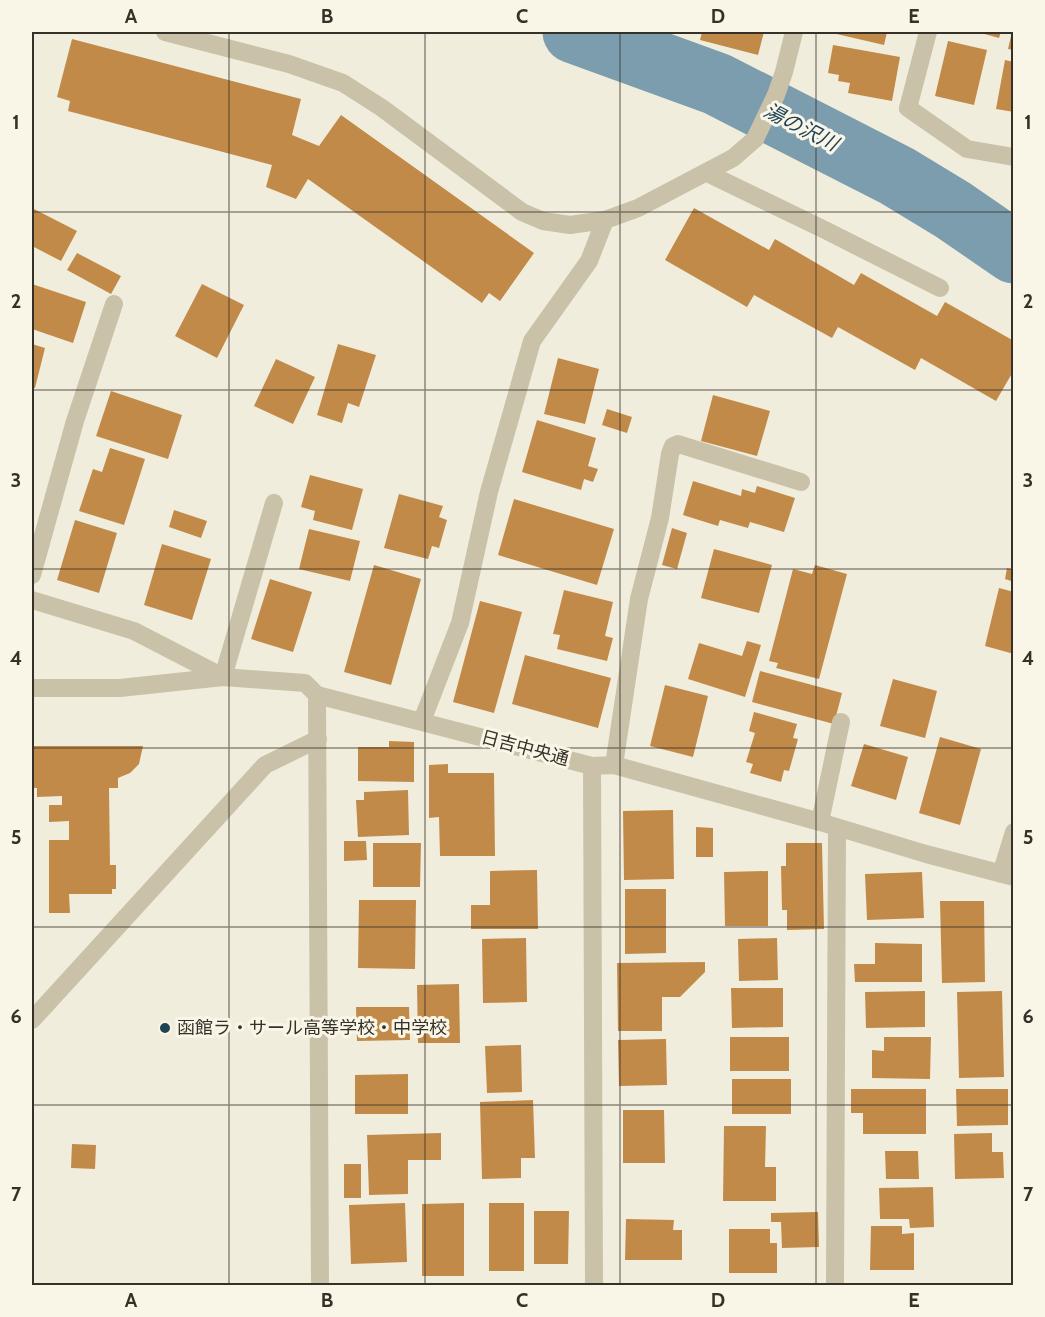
<svg xmlns="http://www.w3.org/2000/svg" width="1045" height="1317" viewBox="0 0 1045 1317" font-family="Cabin,'Noto Sans JP',sans-serif">
<style>
.lines{fill:none;stroke-linecap:round;stroke-linejoin:round}
.river{stroke:#7c9dad;stroke-width:63}
.building{fill:#c28a49}
.minor{stroke:#c9c1a8;stroke-width:18}
.grid{fill:none;stroke:#363128;stroke-width:1.5;stroke-opacity:0.55}
.poi-dot{fill:#1f4256;stroke:#f9f6e8;stroke-width:2}
.labels{text-anchor:middle;stroke-width:6;stroke-linejoin:round;paint-order:stroke}
.street-label{font-size:18px;fill:#363128;stroke:#f9f6e8}
.poi-label{font-size:18px;fill:#363128;stroke:#f9f6e8;text-anchor:start}
.water-label{font-size:20px;font-style:italic;fill:#1f4256;stroke:#f9f6e8}
.neatline{fill:none;stroke:#363128;stroke-width:2}
.grid-label{font-size:20px;text-anchor:middle;font-weight:bold;fill:#363128}
</style>
<rect width="100%" height="100%" fill="#f1eddc"/>
<g class="lines">
<path class="river" d="M574,32L717,84L897,176L953,210L1014,252"/>
</g>
<path class="building" d="M702,32H764L758,55L700,40Z
M828,32H887L884,45Z
M977,32H1001L999,38Z
M1012,32H1014V50L1008,49Z
M72,39L301,99L292,135L319,146L341,115L534,253L500,301L489,293L482,303L308,179L296,199L266,187L272,165L68,111L70,101L57,97Z
M948,41L987,50L974,105L935,96Z
M833,45L900,57L892,101L848,93L850,83L838,81L839,75L828,73Z
M1005,60L1014,62V112L996,109Z
M32,208L77,231L61,261L32,246Z
M694,208L769,250L775,239L854,285L861,273L937,316L945,302L1014,341V370L996,401L921,358L915,370L838,327L832,338L754,295L747,307L665,260Z
M77,253L121,276L111,294L67,270Z
M32,284L86,302L73,343L32,329Z
M202,284L244,305L217,358L175,336Z
M32,344L45,348L35,388L32,387Z
M338,344L376,355L359,407L348,403L342,423L317,415Z
M558,358L599,369L585,424L544,414Z
M276,359L315,377L293,424L254,406Z
M111,391L182,415L168,459L96,436Z
M713,395L770,411L757,456L701,441Z
M607,409L632,417L627,433L602,425Z
M537,420L596,438L588,466L598,469L593,482L584,479L581,490L522,472Z
M110,448L145,459L124,525L79,511L93,469L102,472Z
M310,475L363,489L352,530L313,520L315,511L301,507Z
M693,481L741,496L742,489L755,493L757,486L795,498L784,532L750,522L748,528L720,520L718,526L683,515Z
M399,494L443,506L439,517L447,520L439,548L432,546L428,559L384,548Z
M514,499L614,529L597,585L498,555Z
M174,510L207,521L201,538L169,527Z
M75,520L117,533L99,593L57,580Z
M672,528L687,533L677,569L662,565Z
M309,529L360,541L350,581L299,569Z
M162,544L211,559L192,620L144,605Z
M714,549L772,565L759,613L701,598Z
M374,565L421,579L391,685L344,672Z
M815,565L847,574L819,679L776,668L778,663L769,661L793,569L812,574Z
M1007,568L1014,570V582L1005,579Z
M270,579L312,592L293,652L251,639Z
M999,588L1014,592V654L985,646Z
M564,590L613,602L605,636L613,638L607,661L557,649L560,635L553,634Z
M480,601L522,612L494,713L453,702Z
M747,641L761,645L745,697L688,679L699,643L742,656Z
M525,655L611,678L598,728L512,704Z
M760,671L842,693L834,724L752,702Z
M893,679L937,691L925,738L880,726Z
M665,685L708,696L693,757L650,746Z
M754,712L797,724L793,738L798,739L789,771L784,770L781,782L750,773L753,764L746,762L755,733L749,731Z
M940,737L981,749L960,825L919,813Z
M389,741L414,742V782L358,781V747H389Z
M864,744L908,757L896,800L851,786Z
M32,746H143L139,764L130,773L118,778V788H109L110,865H116V889H112V894H69L70,913H49V840H69V821L49,822V805H62V796L37,797V788H32Z
M448,764V773H494L495,856H440L439,817L429,818V765Z
M408,790L409,835L358,837L356,800H364V792Z
M673,810L674,879L624,880L623,811Z
M696,827L713,828V857H696Z
M344,841H366L367,860L344,861Z
M373,843H421L420,887H373Z
M786,843H822L824,929L787,930V910H782L781,866H786Z
M537,870L538,929H471V905H490V871Z
M768,871V926H725L724,872Z
M922,872L924,918L867,920L865,874Z
M625,889H666V953L625,954Z
M359,900H416L415,969L358,968Z
M940,901H984L985,982L942,983Z
M526,938L527,1002L483,1003L482,939Z
M777,938L778,980L739,981L738,939Z
M875,943L922,944V982H855L854,964H875Z
M705,962V972L680,997H662V1031H618L617,963Z
M459,984L460,1043H418L417,985Z
M731,988H783V1027L732,1028Z
M925,991V1027L866,1028L865,992Z
M1002,991L1004,1077L959,1078L957,992Z
M356,1007H409L410,1040L357,1041Z
M730,1037H789V1071H730Z
M884,1037H931L930,1079L872,1078V1050L884,1051Z
M666,1039L667,1085L619,1086L618,1040Z
M521,1045L522,1092L487,1093L485,1046Z
M408,1074V1114H355V1075Z
M732,1079H791V1114H732Z
M851,1089H926V1134H863V1113H851Z
M956,1089H1008V1125L957,1126Z
M533,1100L535,1158H521V1178L482,1179L480,1102Z
M623,1110H664L665,1163H623Z
M724,1126H766L765,1167H776V1201H723Z
M441,1133V1160H408V1194L369,1195L367,1135Z
M992,1133V1152H1003L1004,1178L955,1179L954,1134Z
M72,1144L96,1145L95,1169L71,1168Z
M885,1151H918L919,1179H886Z
M344,1164H361V1198H344Z
M933,1187L934,1227L910,1228L909,1219H880L879,1188Z
M405,1203L407,1262L351,1264L349,1205Z
M464,1203V1276H422V1204Z
M489,1203H524V1271H489Z
M534,1211H569L568,1264H534Z
M818,1212L819,1247L782,1248L781,1222H771V1213Z
M626,1219L674,1220L673,1230H682V1260H625Z
M871,1226H902V1234L914,1233V1270H870Z
M729,1229H770V1243H777V1273H729Z"/>
<g class="lines">
<path class="minor" d="M165,32L289,64L343,83L382,108L522,212L543,221L570,225L605,220L638,208L733,158L755,139L776,95L784,72L794,32
M928,32L908,108L967,149L1014,157
M707,173L825,230L940,288
M32,575L75,421L114,304
M32,600L134,631L223,677L274,503
M32,688H120L223,677L305,683L317,695L592,766L614,765L820,822L926,854L1014,877
M317,695L320,1286
M422,721L460,623L489,492L532,341L589,261L605,220
M614,765L639,599L660,518L670,454L673,446L678,444L801,482
M592,766L594,1286
M820,822L841,722
M1001,874L1014,832
M32,1020L265,765L318,739
M835,1286L837,827"/>
</g>
<path class="grid" d="M229,32V1286M425,32V1286M620,32V1286M816,32V1286M32,212H1014M32,390H1014M32,569H1014M32,748H1014M32,927H1014M32,1105H1014"/>
<circle class="poi-dot" cx="165" cy="1028" r="6"/>
<g class="labels">
<g class="street-label">
<text transform="translate(525 748) rotate(15)" y="6">日吉中央通</text>
</g>
<g class="poi-label">
<text x="177" y="1034">函館ラ・サール高等学校・中学校</text>
</g>
<g class="water-label">
<text transform="translate(801 127) rotate(27)" y="7">湯の沢川</text>
</g>
</g>
<rect width="1045" height="1317" fill="none" stroke="#f9f6e8" stroke-width="66"/>
<rect x="33" y="33" width="979" height="1251" class="neatline"/>
<g class="grid-label">
<text x="131" y="23">A</text>
<text x="327" y="23">B</text>
<text x="522" y="23">C</text>
<text x="718" y="23">D</text>
<text x="914" y="23">E</text>
<text x="16" y="129">1</text>
<text x="1028" y="129">1</text>
<text x="16" y="308">2</text>
<text x="1028" y="308">2</text>
<text x="16" y="487">3</text>
<text x="1028" y="487">3</text>
<text x="16" y="665">4</text>
<text x="1028" y="665">4</text>
<text x="16" y="844">5</text>
<text x="1028" y="844">5</text>
<text x="16" y="1023">6</text>
<text x="1028" y="1023">6</text>
<text x="16" y="1201">7</text>
<text x="1028" y="1201">7</text>
<text x="131" y="1307">A</text>
<text x="327" y="1307">B</text>
<text x="522" y="1307">C</text>
<text x="718" y="1307">D</text>
<text x="914" y="1307">E</text>
</g>
</svg>
